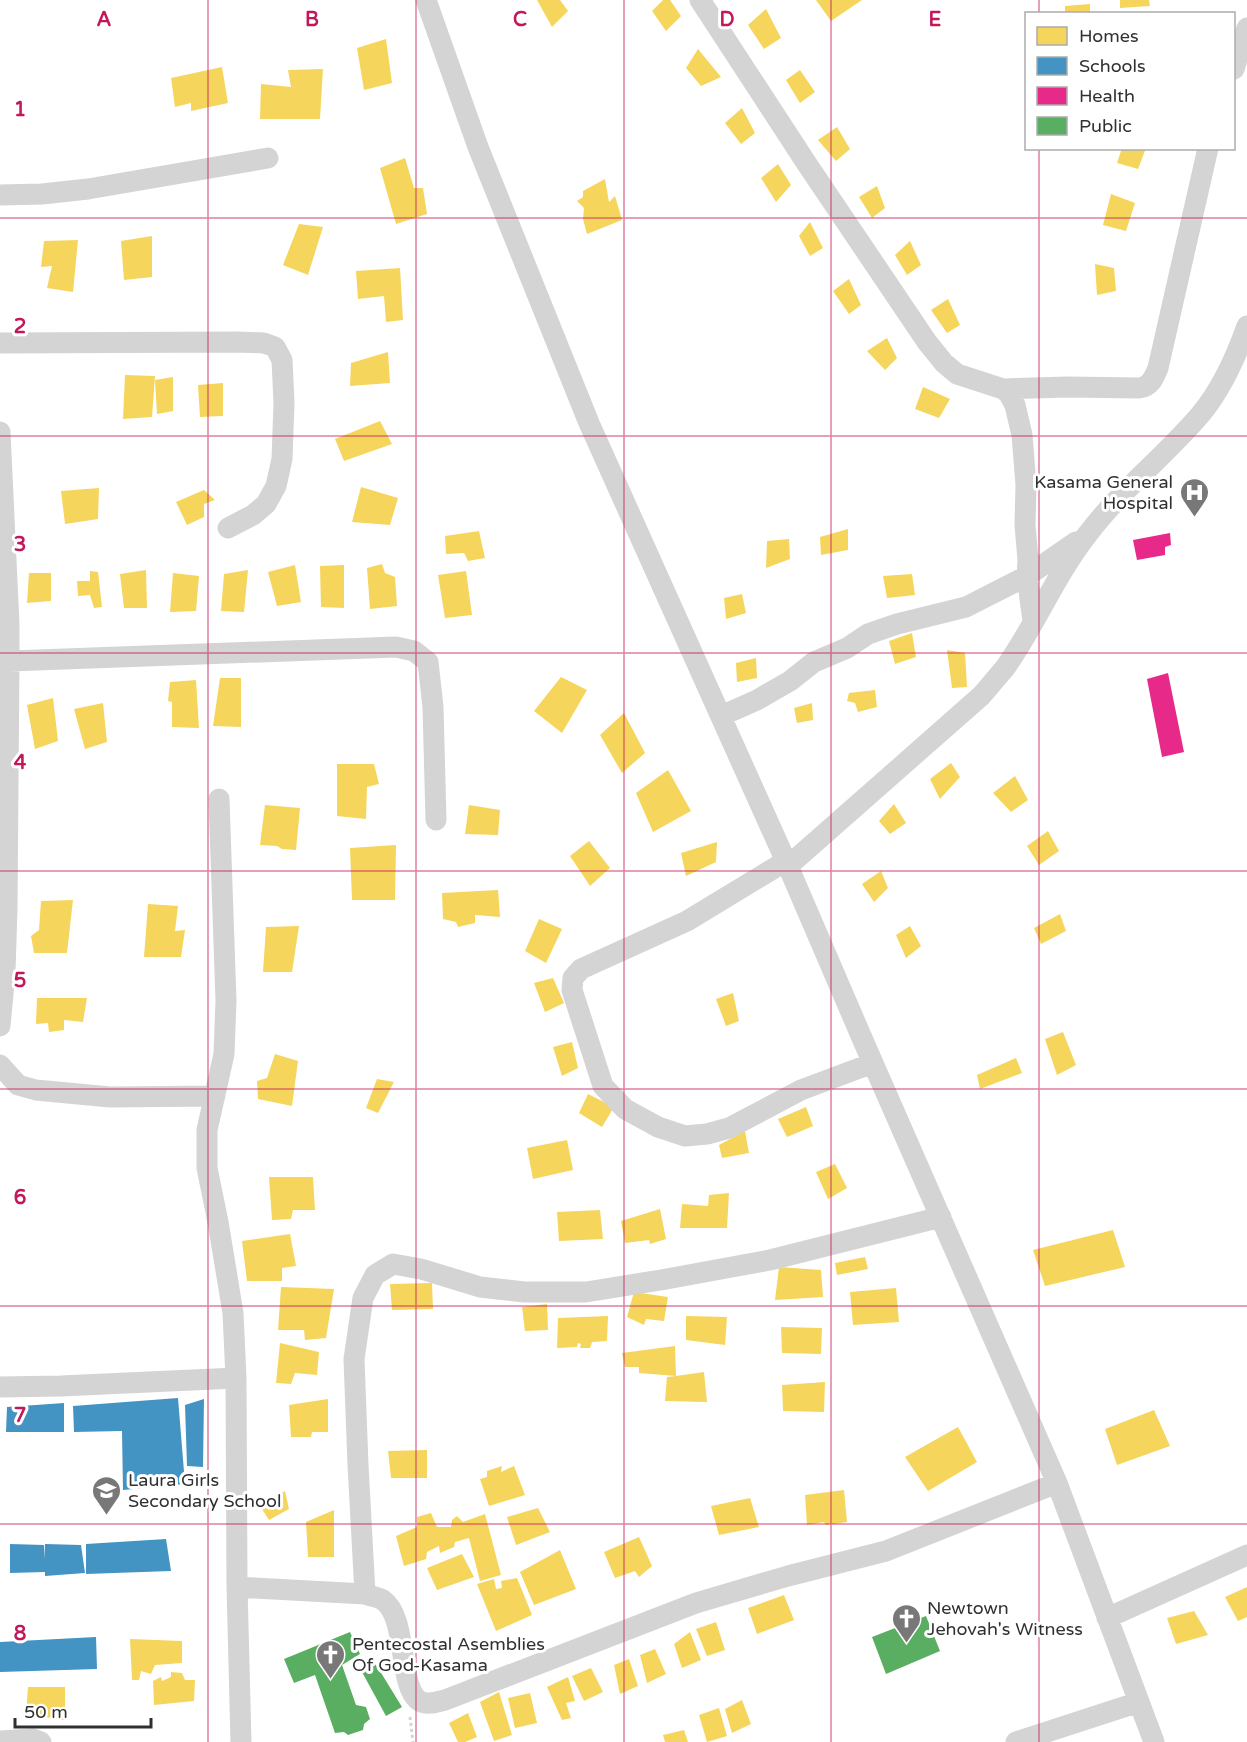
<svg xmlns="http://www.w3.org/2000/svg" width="1247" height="1742" viewBox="0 0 1247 1742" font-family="'Varela Round',sans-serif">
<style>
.homes{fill:#f6d55c}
.schools{fill:#4393c3}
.health{fill:#e7298a}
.public{fill:#5aae61}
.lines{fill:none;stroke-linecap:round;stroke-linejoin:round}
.path{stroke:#d4d4d4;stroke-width:3;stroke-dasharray:3 3;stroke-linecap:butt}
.street{stroke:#d4d4d4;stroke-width:21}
.grid{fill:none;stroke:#c2185b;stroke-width:1.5;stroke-opacity:0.55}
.labels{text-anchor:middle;stroke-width:6;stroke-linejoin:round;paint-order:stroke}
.poi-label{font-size:18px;fill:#303030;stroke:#fff;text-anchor:start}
.grid-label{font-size:20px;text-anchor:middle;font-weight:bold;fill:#c2185b;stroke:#fff;stroke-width:6;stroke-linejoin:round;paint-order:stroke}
</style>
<rect width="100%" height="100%" fill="#fff"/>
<path class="homes" d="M537,0H560L568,11L552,27Z
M663,0H670L681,16L666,31L652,11Z
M816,0H862L831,21Z
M1120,0H1149L1150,6L1120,8Z
M1090,4V14H1065V6Z
M766,9L781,38L764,49L748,25Z
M386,39L392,83L364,90L357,48Z
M698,49L721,77L701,86L686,68Z
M222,67L228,103L191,111V103L175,107L171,78Z
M323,69L320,119H260L261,84L291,87L288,70Z
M800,70L815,92L800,103L786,80Z
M742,108L755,133L741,144L725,123Z
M837,127L850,149L836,161L818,140Z
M1122,148H1146L1138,169L1117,163Z
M405,158L414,188H423L427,214L396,224L380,168Z
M778,164L791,185L776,202L761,178Z
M605,179L609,202L615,196L622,220L587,234L583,219L584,208L577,201L583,197V191Z
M877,186L885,208L872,218L859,197Z
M1111,194L1135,203L1126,231L1103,225Z
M810,222L823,248L810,256L799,236Z
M299,224L323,227L308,275L283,265Z
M152,236V277L124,280L121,241Z
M78,240L73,292L47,288L52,266L41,267L44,241Z
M910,241L921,265L907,275L895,255Z
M1095,264L1114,268L1116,291L1097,295Z
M400,268L403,320L386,322L384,296L358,299L356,271Z
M849,279L861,305L849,314L833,291Z
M948,299L960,325L947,333L931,310Z
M887,338L897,358L885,370L867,351Z
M388,352L390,383L350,386L351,363Z
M125,375L155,376L152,417L123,419Z
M173,377V411L157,414L155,380Z
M223,383V416L200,417L198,385Z
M923,387L950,399L939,418L915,409Z
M380,421L392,444L344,461L335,439Z
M361,487L398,498L390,525L352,522Z
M99,488L98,519L65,524L61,491Z
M204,490L215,500L204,504V517L187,525L176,502Z
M848,529V550L821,555L820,537Z
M479,531L485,558L468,561L464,553L446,554L445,536Z
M789,539L790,559L766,568L767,541Z
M382,564L385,573L395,577L397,606L370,609L367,568Z
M295,565L301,602L277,606L268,572Z
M344,565V608L321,607L320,566Z
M146,570L147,608H124L120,574Z
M248,570L244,612L221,611L224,574Z
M90,571L98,572L102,607L94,608L90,595L78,596L77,581H90Z
M466,571L472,615L445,618L438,575Z
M29,573H51V601L27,603Z
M173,573L199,576L196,611L170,612Z
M912,574L915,595L887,598L883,576Z
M742,594L746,613L726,619L724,598Z
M912,633L916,657L895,664L889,641Z
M947,650L965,653L967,687L952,688Z
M756,658L757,678L737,682L736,663Z
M561,677L587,690L562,733L534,711Z
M220,678H241V727L213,726Z
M196,680L199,728L172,727V702L168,701L170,682Z
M875,690L877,707L858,712L855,703L847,701L849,693Z
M53,698L58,741L35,749L27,705Z
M103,703L107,742L85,749L74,709Z
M812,703L813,720L797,723L794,708Z
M624,713L645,753L622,773L600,735Z
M951,763L960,777L940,799L930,779Z
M337,764H374L379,784L367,787L366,819L337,816Z
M668,770L691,811L653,832L636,793Z
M1015,776L1028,800L1011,812L993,793Z
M894,804L906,823L890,834L879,821Z
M265,805L300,808L296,850L282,849L277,846L260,845Z
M469,805L500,810L498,835L465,834Z
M1048,831L1059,851L1039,865L1027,846Z
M589,841L610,868L590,886L570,856Z
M717,842L716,862L686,876L681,853Z
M396,845L395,900H352L350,848Z
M881,871L888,888L874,902L862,884Z
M498,890L500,917L475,915V923L458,927L456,922L443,919L442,893Z
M73,900L67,953H34L31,936L39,930L41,901Z
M148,904L178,906L175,931L185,930L181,957H144Z
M1060,914L1066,931L1041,944L1034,928Z
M539,919L562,929L546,963L525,951Z
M299,926L292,972H263L266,927Z
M910,926L921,946L906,958L896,935Z
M553,978L564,1003L545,1012L534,983Z
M733,993L739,1021L726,1026L716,999Z
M37,998H87L83,1022L64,1020V1030L49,1032L48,1023L36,1024Z
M1063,1032L1076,1065L1057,1075L1045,1039Z
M572,1042L578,1068L562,1076L553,1047Z
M275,1054L298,1061L292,1106L258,1099L257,1081L267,1078Z
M1016,1058L1022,1073L980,1089L977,1075Z
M377,1079L394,1082L378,1113L366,1108Z
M588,1094L614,1107L602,1127L579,1113Z
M806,1107L813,1126L787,1137L778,1119Z
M745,1131L749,1153L722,1158L719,1145Z
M567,1140L573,1170L533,1179L527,1148Z
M835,1164L847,1188L828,1199L816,1172Z
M269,1177H313L315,1210H293L291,1219L272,1220Z
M729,1193L727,1228H680L682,1204L708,1206L709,1195Z
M660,1209L666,1239L650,1244L649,1240L625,1243L621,1221Z
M600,1210L603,1239L559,1241L557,1212Z
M1113,1230L1125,1267L1045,1286L1033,1250Z
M290,1234L296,1266L282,1268V1281H247L242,1241Z
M865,1257L868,1269L837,1275L835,1263Z
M779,1267L821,1270L823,1297L775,1300Z
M432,1283L433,1309L392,1310L390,1284Z
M281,1287L334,1289L326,1338L305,1340L304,1330H278Z
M896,1288L899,1322L853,1325L850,1292Z
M634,1292L668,1297L664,1321L646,1319L644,1325L627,1317Z
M547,1304L548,1330L525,1331L522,1307Z
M608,1316L607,1341L592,1342L590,1348H580L581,1344L578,1343L577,1347L557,1348L558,1318Z
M686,1316L727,1317L725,1345L686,1340Z
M781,1327L822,1328L821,1354L782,1353Z
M280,1343L319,1352L317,1375L295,1373L291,1384L276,1383Z
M675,1346L676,1376L704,1372L707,1402L665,1401L667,1377L676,1376L639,1373V1367H625L622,1353Z
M825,1382L824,1412L783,1411L782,1385Z
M328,1399V1432H312L311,1437H291L289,1405Z
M1154,1410L1170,1446L1117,1465L1105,1429Z
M958,1427L977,1462L928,1491L905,1457Z
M427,1450V1478H391L388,1451Z
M502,1466L501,1472L514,1466L525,1495L489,1506L480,1479L487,1477V1471Z
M844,1490L847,1522L826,1525L824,1522L807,1525L805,1495Z
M285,1491L289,1509L269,1520L260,1506Z
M750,1498L759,1527L719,1535L711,1506Z
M538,1508L550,1532L516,1545L507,1517Z
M334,1510V1557H308L306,1522Z
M431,1513L437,1527H451L452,1520L457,1516L463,1522L485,1514L501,1575L480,1581L469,1538L455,1542L454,1547L440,1553L439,1546L427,1552L426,1559L404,1566L396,1536L417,1527V1517Z
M639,1537L652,1566L639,1577L635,1571L615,1578L604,1552Z
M560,1550L576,1589L534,1605L520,1572Z
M462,1554L474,1577L437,1590L427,1568Z
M517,1578L532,1615L496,1631L477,1584L494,1579L496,1589L502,1588L501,1581Z
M1247,1587V1617L1238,1621L1225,1597Z
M784,1595L794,1620L757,1634L748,1608Z
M1194,1611L1208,1635L1176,1644L1167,1618Z
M716,1622L725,1650L707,1656L696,1629Z
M690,1632L701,1660L682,1668L674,1644Z
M130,1639L182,1641V1663L155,1665L151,1674L141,1671L139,1680H132Z
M655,1649L666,1674L647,1683L640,1655Z
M629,1659L638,1686L620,1694L614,1665Z
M591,1668L603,1692L584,1701L572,1676Z
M171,1672L182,1673L185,1680H195L194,1701L154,1705L153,1681L161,1677L162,1681L171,1677Z
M568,1677L575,1701L566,1703L571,1718L562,1720L547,1687Z
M28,1687H65V1720L26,1714Z
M499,1692L512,1735L494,1741L480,1702Z
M530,1693L537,1723L515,1728L508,1698Z
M742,1700L751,1724L732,1733L725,1709Z
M719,1708L727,1736L707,1742L699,1715Z
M468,1713L477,1737L465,1742H458L449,1723Z
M684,1730L688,1742H665L663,1735Z"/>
<path class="schools" d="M178,1398L185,1484L123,1490L122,1431L74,1432L73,1406Z
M204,1399L203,1467L187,1466L185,1405Z
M64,1403V1432H6L7,1407Z
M166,1539L171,1571L86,1574V1544Z
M10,1544L44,1545L45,1559V1544L81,1545L85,1573L45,1576V1572L10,1573Z
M96,1637L97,1669L0,1672V1642Z"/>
<path class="health" d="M1170,533L1171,545L1165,547V555L1137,560L1133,540Z
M1168,673L1184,752L1162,757L1147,679Z"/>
<path class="public" d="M926,1616L940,1651L886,1674L872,1637Z
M350,1632L360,1654L342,1665L356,1705L366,1707L370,1719L364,1724L363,1730L348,1735L344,1732L335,1733L315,1675L294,1683L284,1659Z
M375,1663L402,1707L386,1716L362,1672Z"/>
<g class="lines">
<path class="path" d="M410,1717L413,1742"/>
<path class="street" d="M426,0L478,147L589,423L788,866L865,1045L1057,1483L1154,1742
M700,0L807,164L927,342L944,363L957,374L1003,389L1009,394L1015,405L1022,435L1026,485L1025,525L1028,560L1027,576L1033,621
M1234,69L1247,28
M0,195L42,194L88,189L268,158
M0,343L238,342L264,343L275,347L282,360L284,403L282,459L276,486L266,504L253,515L228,528
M1003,389L1068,387L1139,388C1150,387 1154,378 1158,368L1208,148
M0,432L9,624V661L7,908L5,972L0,1026
M9,661L396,647L414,651L428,662L433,707L436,820
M721,716L757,700L790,681L814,662L847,648L868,634L897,624L966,607L1027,576L1076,542
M219,799L226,1001L224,1054L207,1130V1168L218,1222L233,1313L236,1378L237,1587L241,1742
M786,861L687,921L581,969L573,978L572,990L603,1086L625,1109L658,1127L685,1136L707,1134L729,1128L801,1090L873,1063
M788,866L981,696C989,687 997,677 1005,668C1035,626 1055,576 1087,535C1120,491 1164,457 1200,415C1222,389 1236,357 1247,326
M0,1065L18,1085L36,1090L110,1097L215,1096
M0,1387L61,1386L236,1378
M237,1587L365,1594C370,1596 378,1597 383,1600C408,1618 398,1684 418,1700C426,1706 437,1702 445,1700L696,1603L788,1576L886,1551L1057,1483
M365,1594L358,1465L354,1359L363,1298L375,1275L393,1264L421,1269L480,1287L524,1292H586L661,1280L770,1260L941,1217
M1107,1618L1247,1555
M0,1741L33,1739L41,1742
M1016,1742L1139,1702"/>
</g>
<path class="grid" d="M208,0V1742M416,0V1742M624,0V1742M831,0V1742M1039,0V14M1039,148V1742M0,218H1247M0,436H1247M0,653H1247M0,871H1247M0,1089H1247M0,1306H1247M0,1524H1247"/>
<defs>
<symbol id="hospital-pin" viewBox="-11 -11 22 30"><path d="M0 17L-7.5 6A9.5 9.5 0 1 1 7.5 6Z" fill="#787878" stroke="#fff"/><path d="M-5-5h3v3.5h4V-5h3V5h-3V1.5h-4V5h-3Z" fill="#fff"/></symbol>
<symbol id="school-pin" viewBox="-11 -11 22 30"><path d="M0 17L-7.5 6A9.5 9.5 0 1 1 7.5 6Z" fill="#787878" stroke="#fff"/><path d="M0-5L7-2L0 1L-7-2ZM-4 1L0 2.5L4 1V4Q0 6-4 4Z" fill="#fff"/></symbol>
<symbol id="church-pin" viewBox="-11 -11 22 30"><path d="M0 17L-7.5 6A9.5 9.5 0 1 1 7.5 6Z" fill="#787878" stroke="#fff"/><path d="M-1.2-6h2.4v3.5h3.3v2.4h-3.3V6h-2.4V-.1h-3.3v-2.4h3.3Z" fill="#fff"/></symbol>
</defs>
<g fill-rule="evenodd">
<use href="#hospital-pin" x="1178" y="476" width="33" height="45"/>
<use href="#school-pin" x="90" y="1474" width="33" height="45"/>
<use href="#church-pin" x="890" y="1602" width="33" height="45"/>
<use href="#church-pin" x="314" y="1638" width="33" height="45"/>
</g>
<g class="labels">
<g class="poi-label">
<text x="1173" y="488" text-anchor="end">Kasama General<tspan x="1173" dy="21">Hospital</tspan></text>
<text x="128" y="1486">Laura Girls<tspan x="128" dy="21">Secondary School</tspan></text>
<text x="927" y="1614">Newtown<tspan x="927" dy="21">Jehovah's Witness</tspan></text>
<text x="352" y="1650">Pentecostal Asemblies<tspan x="352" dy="21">Of God-Kasama</tspan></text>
</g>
</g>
<g class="grid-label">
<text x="104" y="26">A</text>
<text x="312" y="26">B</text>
<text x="520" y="26">C</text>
<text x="727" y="26">D</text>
<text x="935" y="26">E</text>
<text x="20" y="116">1</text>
<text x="20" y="333">2</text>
<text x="20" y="551">3</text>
<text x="20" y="769">4</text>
<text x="20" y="987">5</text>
<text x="20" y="1204">6</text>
<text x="20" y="1422">7</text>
<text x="20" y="1640">8</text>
</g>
<rect x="1025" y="12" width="210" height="138" fill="#ffffff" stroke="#acacac" stroke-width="1.5"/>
<rect x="1037" y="27" width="30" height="18" fill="#f6d55c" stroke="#acacac" stroke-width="1.5"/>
<text x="1079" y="42" font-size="18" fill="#303030">Homes</text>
<rect x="1037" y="57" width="30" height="18" fill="#4393c3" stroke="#acacac" stroke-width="1.5"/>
<text x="1079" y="72" font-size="18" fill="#303030">Schools</text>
<rect x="1037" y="87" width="30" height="18" fill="#e7298a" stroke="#acacac" stroke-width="1.5"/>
<text x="1079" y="102" font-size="18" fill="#303030">Health</text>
<rect x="1037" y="117" width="30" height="18" fill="#5aae61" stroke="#acacac" stroke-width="1.5"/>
<text x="1079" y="132" font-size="18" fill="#303030">Public</text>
<path d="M15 1718v9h136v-9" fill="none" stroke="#303030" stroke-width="3"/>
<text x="24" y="1718" font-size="18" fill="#303030" stroke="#ffffff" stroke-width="4.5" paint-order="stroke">50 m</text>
</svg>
